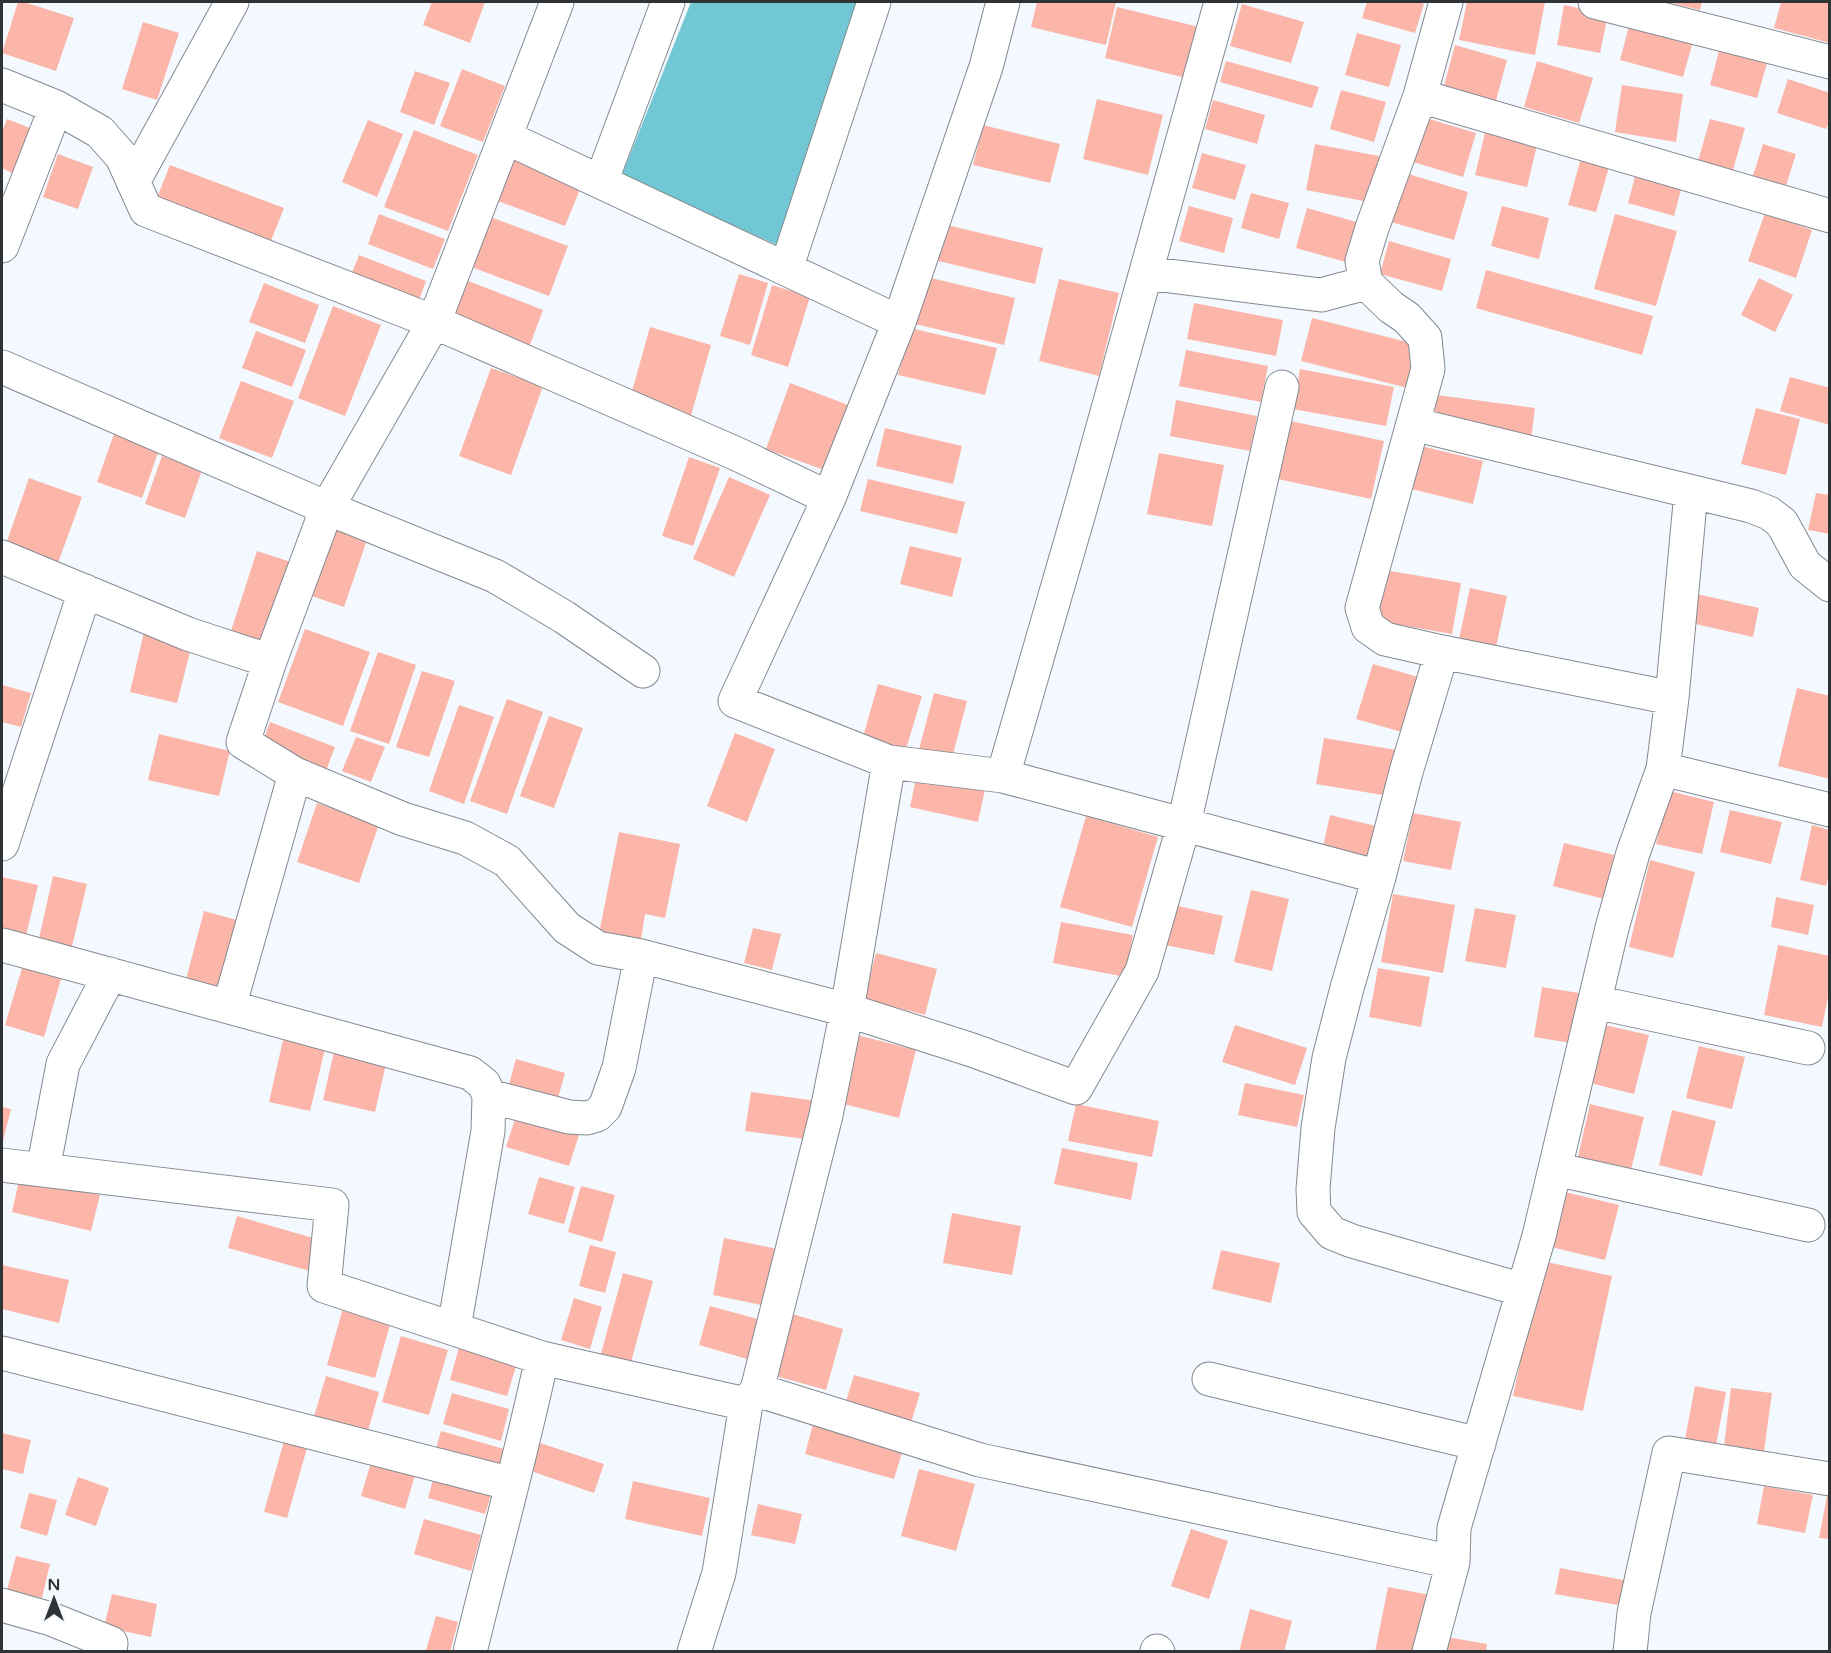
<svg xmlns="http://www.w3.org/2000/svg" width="1831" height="1653" viewBox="0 0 1831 1653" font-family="'Varela Round',sans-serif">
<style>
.water{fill:#72c7d4}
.building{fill:#fbb5a9}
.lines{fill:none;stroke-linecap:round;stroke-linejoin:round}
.street-casing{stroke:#838a91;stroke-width:35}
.street{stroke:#fff;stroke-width:33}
</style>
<rect width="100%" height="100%" fill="#f3f9ff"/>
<path class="water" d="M691,2H859L780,246L621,177Z"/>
<path class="building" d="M18,2H24L74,18L56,71L2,53Z
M432,2H485L470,43L423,25Z
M1037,2H1116L1106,45L1031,27Z
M1367,2H1417L1424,4L1415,33L1362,18Z
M1467,2H1545L1535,55L1459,40Z
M1667,2H1702L1700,10Z
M1781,2H1830V43L1774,28Z
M1242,4L1304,22L1291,63L1230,46Z
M1564,5L1608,14L1600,53L1557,45Z
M1117,7L1199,27L1186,78L1105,58Z
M143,22L179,33L157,100L122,89Z
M1630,22L1694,38L1683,77L1620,60Z
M1357,33L1401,45L1389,87L1345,75Z
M1455,45L1507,60L1494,108L1442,93Z
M1720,47L1768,60L1757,98L1710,85Z
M1226,61L1319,87L1312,108L1220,82Z
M1537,61L1593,78L1579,123L1524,107Z
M462,69L505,86L483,142L440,126Z
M415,71L450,83L434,125L400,112Z
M1788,79L1830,93V119L1826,129L1777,113Z
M1622,85L1683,94L1676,142L1615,132Z
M1341,90L1386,102L1374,142L1330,129Z
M1097,99L1163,115L1148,175L1083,159Z
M1213,100L1265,115L1257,144L1205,129Z
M1426,118L1476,133L1463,177L1413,162Z
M7,119L35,130L16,175L2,168V132Z
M1710,119L1745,128L1731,177L1696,168Z
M368,120L403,134L377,197L342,182Z
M983,125L1060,144L1050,183L973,165Z
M414,130L478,155L448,231L384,207Z
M1485,133L1537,145L1527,187L1475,175Z
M1315,144L1384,157L1374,203L1306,190Z
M1763,144L1796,154L1783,195L1750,185Z
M1202,153L1246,165L1235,200L1192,188Z
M58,154L93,167L78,209L43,197Z
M512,155L583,182L565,226L495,200Z
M1581,158L1609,167L1596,212L1568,205Z
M170,165L284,208L271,241L157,198Z
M1637,169L1683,182L1674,216L1628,203Z
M1405,173L1468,192L1454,240L1391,222Z
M1251,193L1289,203L1279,239L1241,228Z
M1189,206L1233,218L1224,253L1179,241Z
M1502,206L1549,218L1539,259L1491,246Z
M1307,208L1360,223L1349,263L1296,248Z
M1765,213L1812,230L1796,278L1748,261Z
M379,214L445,239L433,269L368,244Z
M1615,214L1677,231L1656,306L1594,289Z
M485,215L568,246L549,296L466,265Z
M943,224L1043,248L1035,284L934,260Z
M1389,241L1451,259L1442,291L1380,274Z
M359,255L426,281L416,308L348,283Z
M1486,270L1653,316L1642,355L1476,308Z
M739,274L768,283L750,345L720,336Z
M927,277L1015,298L1004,345L915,324Z
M1759,278L1793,295L1775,332L1741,315Z
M1059,279L1119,293L1099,376L1039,361Z
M466,280L543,310L528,350L450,320Z
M264,283L319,305L305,343L249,322Z
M772,285L810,297L788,367L751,355Z
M1194,303L1283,320L1276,356L1187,339Z
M333,306L381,325L345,416L298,398Z
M1312,318L1419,345L1408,388L1301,361Z
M650,327L711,345L690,419L629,402Z
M910,328L997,348L985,395L898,375Z
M256,331L306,350L292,387L242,368Z
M1186,350L1268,366L1261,402L1179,386Z
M491,368L543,386L511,475L459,456Z
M1300,369L1394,387L1386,426L1293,409Z
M1790,377L1830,388V425L1780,411Z
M241,381L294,401L272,458L219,438Z
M790,383L851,406L827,471L766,449Z
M1437,395L1535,408L1531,440L1433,426Z
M1176,400L1257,416L1250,451L1170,436Z
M1756,408L1800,419L1786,475L1741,464Z
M1286,420L1384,441L1371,499L1273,478Z
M885,428L962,446L953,484L876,466Z
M114,434L159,450L142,498L97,482Z
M1417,445L1483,461L1473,504L1407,488Z
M1159,453L1224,465L1212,526L1147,514Z
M162,456L202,470L185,518L145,504Z
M689,457L720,468L693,546L662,536Z
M729,477L770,495L734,577L693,559Z
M29,478L82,497L58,563L6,544Z
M868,479L965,502L957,534L860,511Z
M1816,493L1830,495V534L1808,530Z
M328,527L367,540L344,607L306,594Z
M910,546L962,558L952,597L900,584Z
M257,551L297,564L272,644L231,631Z
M1385,570L1461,583L1452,634L1377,621Z
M1470,588L1507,596L1496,647L1459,639Z
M1697,594L1759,608L1753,637L1691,623Z
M305,629L370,652L343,726L278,702Z
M144,632L192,644L177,703L130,692Z
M378,652L416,665L389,744L350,731Z
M1373,664L1418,677L1402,732L1356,719Z
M422,671L455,681L429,757L396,747Z
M878,684L922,696L906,749L863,737Z
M2,685L31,693L21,727L2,722Z
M1797,688L1830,696V779L1778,766Z
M934,693L967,701L951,762L918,753Z
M507,699L543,712L507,814L470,801Z
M459,705L494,717L464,804L429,791Z
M549,716L583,728L554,808L520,796Z
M270,722L335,747L322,781L257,756Z
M735,733L775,749L747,822L707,806Z
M159,734L230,751L219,796L148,780Z
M356,737L385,747L371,782L342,771Z
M1324,738L1403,751L1395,797L1316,784Z
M917,773L985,789L978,822L910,807Z
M1669,791L1714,802L1702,854L1656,844Z
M317,803L379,824L359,883L297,862Z
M1730,810L1782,822L1771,864L1720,852Z
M1413,813L1461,822L1451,870L1403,861Z
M1330,815L1380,827L1370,871L1320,860Z
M1086,816L1158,837L1132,927L1060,907Z
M1812,825L1830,830V870L1826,886L1800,880Z
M619,832L680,844L665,918L645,914L640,946L598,939Z
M1564,843L1623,857L1612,901L1553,886Z
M1650,860L1695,872L1673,958L1629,947Z
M53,876L87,884L69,959L36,952Z
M2,877L38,885L25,940L2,934Z
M1251,890L1289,899L1272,971L1234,962Z
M1393,894L1455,905L1443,973L1381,962Z
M1776,897L1814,905L1808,935L1771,927Z
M1169,904L1223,916L1214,955L1160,944Z
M1475,908L1516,915L1506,968L1465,961Z
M204,911L237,920L217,995L184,987Z
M1061,922L1133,935L1125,977L1053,963Z
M753,928L781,934L772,970L744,963Z
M1778,945L1830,956V987L1822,1027L1764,1015Z
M876,953L937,969L925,1015L864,999Z
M22,968L61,979L44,1037L5,1025Z
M1378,968L1430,977L1421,1027L1369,1017Z
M1542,987L1585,994L1577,1044L1534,1037Z
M1235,1025L1307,1048L1295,1085L1222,1062Z
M1604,1025L1649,1035L1634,1094L1590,1083Z
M853,1034L916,1050L899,1118L836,1102Z
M283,1040L325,1049L310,1111L269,1102Z
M1699,1046L1745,1057L1732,1109L1686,1098Z
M334,1052L386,1064L375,1112L323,1100Z
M516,1059L565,1073L553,1116L504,1102Z
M1245,1083L1304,1095L1297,1127L1238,1115Z
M751,1092L817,1101L812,1140L745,1131Z
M1076,1104L1159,1121L1152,1157L1068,1141Z
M1590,1104L1644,1117L1630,1174L1577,1161Z
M2,1107L11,1109L2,1145Z
M1672,1110L1716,1121L1702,1176L1659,1165Z
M517,1113L580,1132L569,1166L506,1147Z
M1062,1148L1138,1163L1131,1200L1054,1184Z
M20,1176L100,1195L91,1231L12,1212Z
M539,1177L575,1187L564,1224L528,1214Z
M581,1186L615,1195L602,1242L568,1232Z
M1565,1192L1619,1205L1605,1260L1551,1247Z
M952,1213L1021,1226L1012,1275L943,1263Z
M237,1216L320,1240L310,1271L228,1248Z
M724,1238L782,1250L771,1307L713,1295Z
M590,1245L616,1252L605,1293L579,1286Z
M1221,1250L1280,1263L1271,1303L1212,1289Z
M1542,1261L1612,1276L1583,1411L1513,1396Z
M2,1265L69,1280L59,1323L2,1309Z
M623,1273L653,1281L630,1366L600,1357Z
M574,1298L602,1307L590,1349L561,1340Z
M710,1306L765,1321L754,1361L699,1345Z
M343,1308L391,1321L375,1378L327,1365Z
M789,1313L843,1329L826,1390L772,1375Z
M401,1336L448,1350L429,1415L382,1402Z
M459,1347L517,1363L507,1396L450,1380Z
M854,1375L920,1393L910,1426L844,1408Z
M326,1376L379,1392L366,1438L312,1423Z
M1695,1386L1726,1392L1716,1445L1685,1439Z
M1731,1388L1772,1393L1764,1451L1724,1446Z
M452,1393L509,1409L501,1441L443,1424Z
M813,1424L903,1449L894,1479L805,1454Z
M441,1431L514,1452L506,1481L433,1459Z
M2,1433L31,1440L23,1474L2,1469Z
M286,1434L309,1441L287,1518L264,1512Z
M540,1443L604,1464L594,1493L531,1471Z
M372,1459L416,1472L405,1509L361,1496Z
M919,1469L975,1484L956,1551L901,1536Z
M434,1476L492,1492L485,1514L428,1498Z
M78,1477L109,1488L96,1526L65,1515Z
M633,1481L710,1498L702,1536L625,1519Z
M1764,1486L1813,1495L1805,1533L1757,1524Z
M29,1493L57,1500L47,1536L20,1528Z
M1827,1496H1830V1539L1819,1538Z
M758,1504L802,1514L795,1544L751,1535Z
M424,1519L481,1535L471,1571L414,1554Z
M1191,1529L1228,1541L1209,1599L1171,1586Z
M16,1556L50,1564L42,1598L7,1590Z
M1560,1568L1629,1581L1624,1606L1555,1594Z
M1388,1587L1430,1595L1419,1652H1375Z
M112,1594L157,1604L151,1637L104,1627Z
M1250,1609L1292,1621L1284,1652H1239Z
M436,1616L458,1622L450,1652L426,1650Z
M1447,1637L1487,1644L1486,1652H1445Z"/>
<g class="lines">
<defs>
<path id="street" d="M557,2L434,322L737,454L829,498L899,322L986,67L1003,2
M1446,2L1420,96L1830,216
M1595,2L1830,62
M2,85L56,107L2,246
M1420,96L1372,228L1362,261L1366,283L1391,307L1407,318L1425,338L1428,369L1362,608L1368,627L1385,639L1442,652
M56,107L100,132L122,157L146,210L434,322L327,508L270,661
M505,137L899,322
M133,182L232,2
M601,182L668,2
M786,269L874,2
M1146,273L1321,295L1366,283
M2,367L327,508L495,576L564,617L643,671
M1413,424L1751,506L1769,513L1782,523L1805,565L1830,585
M829,498L735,701L889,762L1003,776L1379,877L1406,772L1442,652L1672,698L1663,769L1633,853L1612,928L1539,1236L1454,1528L1453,1562L1429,1652
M2,557L188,634L270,661L243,742L295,774L403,819L465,838L507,861L567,928L598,948L641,956L847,1010L826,1115L757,1390L980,1460L1453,1562
M1672,698L1691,492
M889,762L847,1010L972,1050L1076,1088L1142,971L1184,824L1282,387
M1663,769L1830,810
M1003,776L1081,506L1221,2
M2,844L85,591
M1379,877L1347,988L1329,1058L1318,1128L1313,1189L1314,1212L1332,1233L1352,1241L1523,1290
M2,945L470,1073L484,1084L489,1096L488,1131L454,1328
M1595,1002L1808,1048
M229,1007L295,774
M489,1096L569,1117L587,1118L597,1115L605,1107L619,1068L641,956
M2,1165L332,1205L324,1286L542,1358L746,1404L757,1390
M1555,1169L1808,1225
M43,1170L63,1064L110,974
M2,1353L512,1484
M1209,1379L1479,1444
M2,1605L51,1619L111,1643L110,1652
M1157,1651L1158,1652
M470,1652C494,1553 521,1456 542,1358
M694,1652L719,1573L746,1404
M1630,1652L1634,1613L1669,1453L1830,1479"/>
</defs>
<use href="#street" class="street-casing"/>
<use href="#street" class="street"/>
</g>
<rect width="1831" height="1653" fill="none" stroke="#303335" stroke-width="6"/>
<g transform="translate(54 1599)" stroke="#f3f9ff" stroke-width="4.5" paint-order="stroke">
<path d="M0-4.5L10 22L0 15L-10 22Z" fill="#303335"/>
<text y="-9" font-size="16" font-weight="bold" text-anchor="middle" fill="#303335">N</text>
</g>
</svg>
